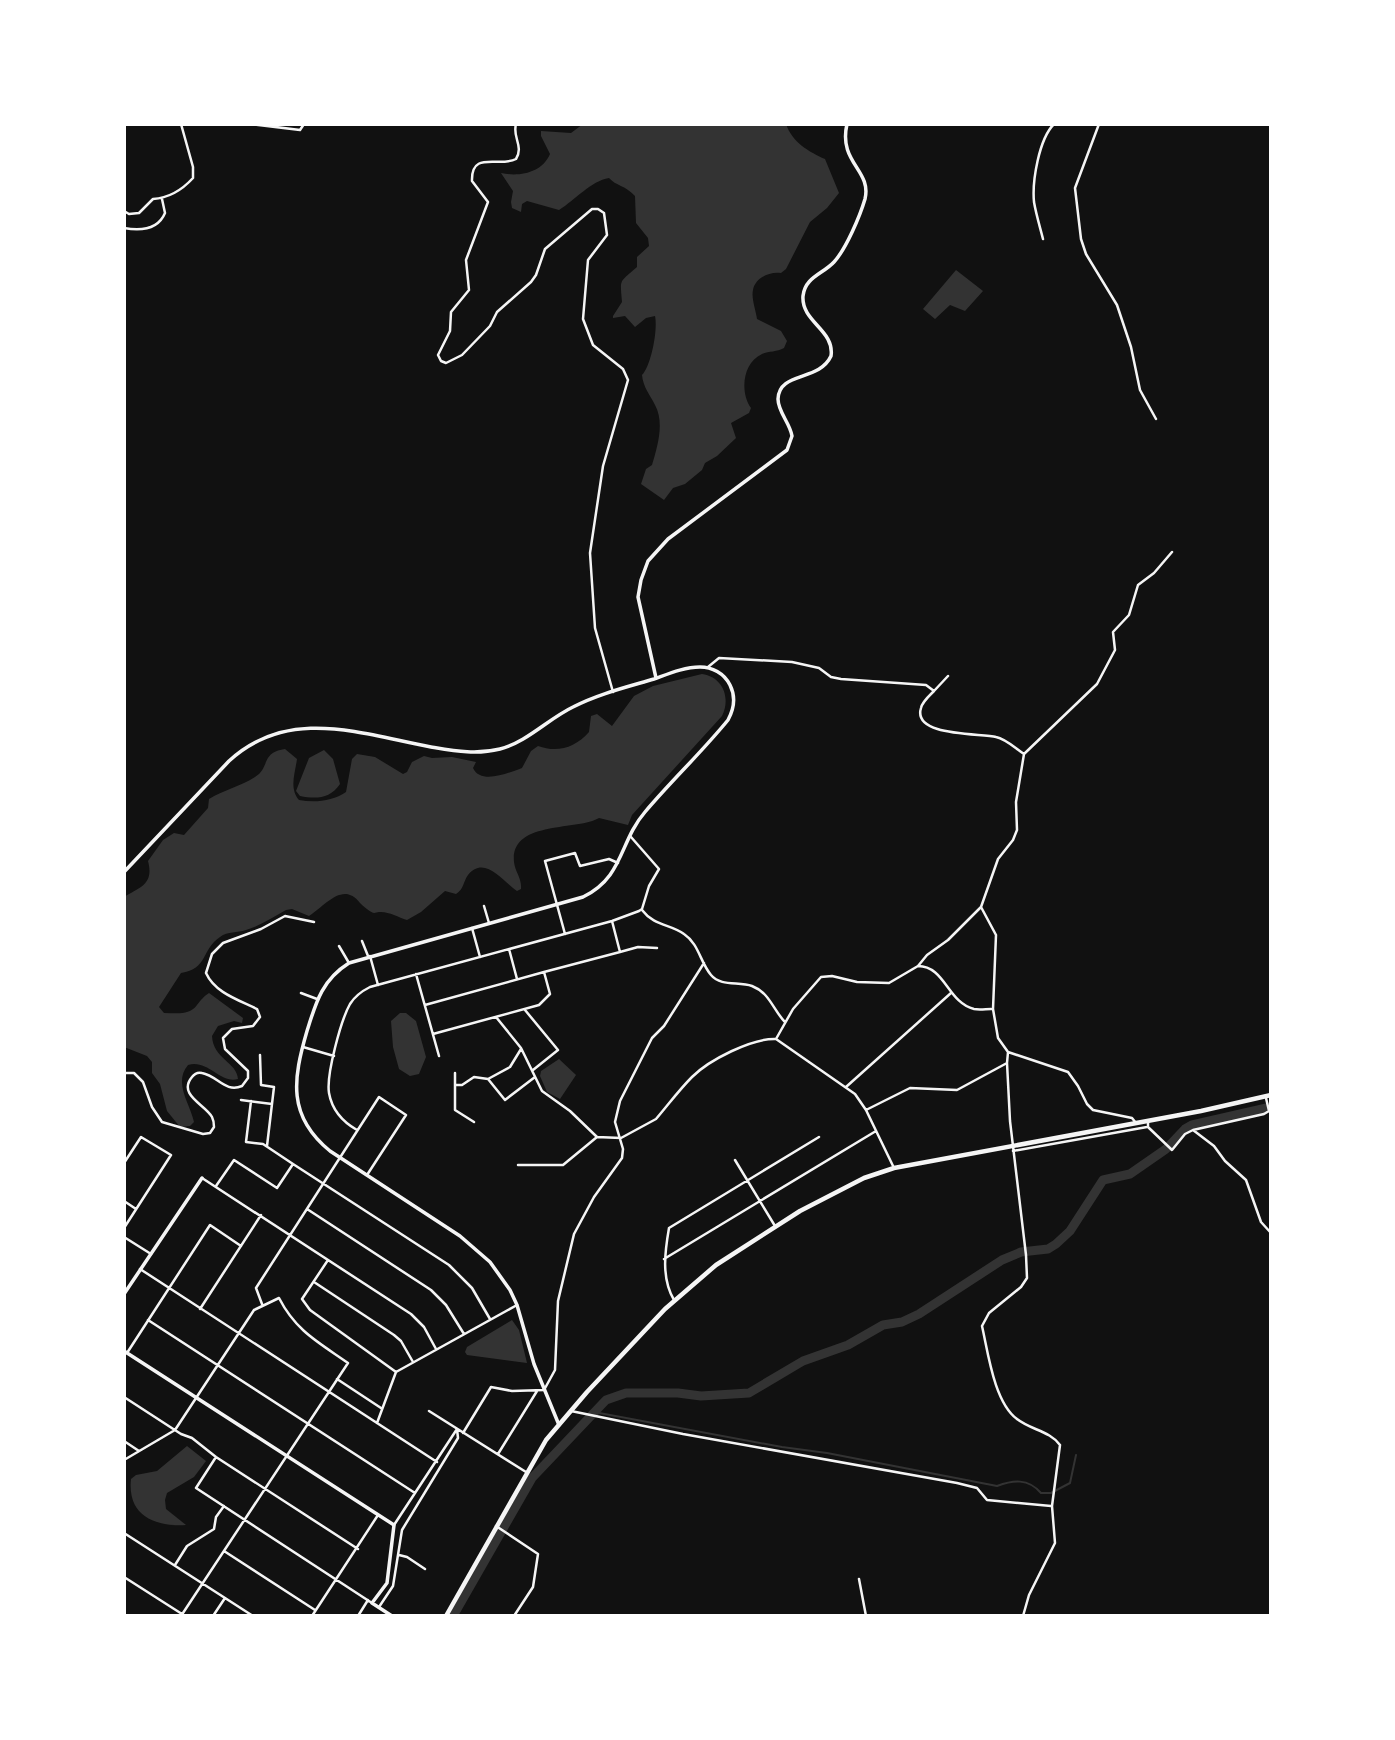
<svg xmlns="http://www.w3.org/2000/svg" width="1395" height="1740" viewBox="0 0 1395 1740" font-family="'Titillium Web',sans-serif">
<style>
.water{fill:#333}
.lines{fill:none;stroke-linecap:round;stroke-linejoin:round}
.stream{stroke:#333;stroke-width:2}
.river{stroke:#333;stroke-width:9}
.minor{stroke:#f5f5f5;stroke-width:2.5}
.tertiary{stroke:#f5f5f5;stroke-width:3.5}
.primary{stroke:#f5f5f5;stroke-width:4.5}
</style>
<rect width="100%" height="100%" fill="#111"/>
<path class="water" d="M583,124H786C792,142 809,152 825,159L839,193L827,208L810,222L786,269L781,273C770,271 755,278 753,290C751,298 756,311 757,319L781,331L787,341L784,348C777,352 769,351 762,354C742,363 740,393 751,408L749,413L731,423L736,438L717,456L705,463L702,470L685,484L673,488L664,500L641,484L646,469L652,465C657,448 665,423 655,405C650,395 643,387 642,375C651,366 658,330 655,316L646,318L635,327L625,316L613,318V316L622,302C620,278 619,283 637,267V257L649,246L648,238L636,223L635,196C625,185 616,186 609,178C591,181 575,200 559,210L527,201L522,204L521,212L512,208L511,202L513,191L501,173C519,177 542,173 550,154L541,136V131L571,133Z
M956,270L983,291L965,311L950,305L935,319L923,309Z
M702,674C723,677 731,698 722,716L632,815L628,825L599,818C578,831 510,820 514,862C515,872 522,878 521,889L517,891C504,883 485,854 468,875C463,882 464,889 456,894L445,891L421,912L407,920C398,917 388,911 379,912C377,912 376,913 374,913C370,912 363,906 360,903C343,881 326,905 309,916L292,909L286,910C273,917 260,926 246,930C237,933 228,931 220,937C201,950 208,969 181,973L159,1007L164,1013C176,1013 189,1016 197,1005C201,1000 203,997 209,993L243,1018L242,1023L234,1021L218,1026L212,1036C213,1059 237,1062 238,1079C220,1084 208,1059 188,1065C173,1083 190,1103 194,1122L190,1126L180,1127L167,1111L160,1084L152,1073V1062L147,1056L124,1047V897C141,887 154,884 148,861L163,840L174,833L184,835L208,808L209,799C224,790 241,786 255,777C270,768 261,752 285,749L297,759C295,774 289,788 299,800C315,803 333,801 346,792L352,759L357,754L375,757L403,774L407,772L412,762L424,756L432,758L452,757L476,762L473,768C481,785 508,773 522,768L531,751L538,746C557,753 575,748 589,732L591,716L597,714L612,726L634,696L653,686Z
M324,750L333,759L340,784C330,799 316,799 300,796L296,791L309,758Z
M400,1013H406L416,1021L426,1057L419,1074L410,1076L399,1069L393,1047L391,1021Z
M559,1059L576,1075L560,1099L547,1092L540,1076L541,1071Z
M512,1320L519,1330L527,1363L467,1355L465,1352L467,1347Z
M187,1446L206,1461L194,1477L167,1493L165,1500L166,1509L186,1525C155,1527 127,1516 131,1479L136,1475L157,1471Z"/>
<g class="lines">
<path class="stream" d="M594,1412L782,1447L827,1453L997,1486C1013,1480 1028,1478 1041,1493H1051L1070,1483L1076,1455"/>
<path class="river" d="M453,1616L532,1478L606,1400L626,1393H678L701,1396L749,1393L803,1361L848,1345L883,1325L902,1322L919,1314L1002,1260L1021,1252L1048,1249L1056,1244L1070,1231L1103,1180L1130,1174L1166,1149L1185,1129L1192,1125L1271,1107"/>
<path class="minor" d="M251,124L300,130L304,124
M516,124C512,137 524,146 516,159C499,168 471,150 472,181L488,202L466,260L469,290L451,312L450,331L438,355L441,361L446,363L462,355L490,326L497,312L531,282L536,275L545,249L592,209H598L604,213L607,235L588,260L583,319L593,345L623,369L628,380L603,466L590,553L595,628L613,692
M1099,124L1075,188L1081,239L1086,254L1117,305L1131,347L1140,390L1156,419
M124,211L129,214L139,213L153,199C169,198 182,190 193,178V167L181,124
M124,228C141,231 158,230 165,213L162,199
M1043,239C1040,227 1036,214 1034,202C1032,181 1039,139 1054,124
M708,667L719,658L792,662L819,668L831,677L841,679L926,685L934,691C930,695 922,702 921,708C912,737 981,733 996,737C1006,739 1015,748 1024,754
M934,691L948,676
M484,906L489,923
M981,907L996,935L993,1009L998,1038L1008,1052L1068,1072L1078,1086L1087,1104L1093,1110L1132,1118L1136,1123
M642,910C654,926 670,924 684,934C699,944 700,962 711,975C721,987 739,981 752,986C770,993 773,1010 785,1022
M472,928L480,957
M565,934L545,861L575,853L580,866L609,859L618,863
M362,941L368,956
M339,946L349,963
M509,949L517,979
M620,952L638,947L657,948
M370,956L378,985
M918,966C945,966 948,1003 974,1009C979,1010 986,1009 991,1009
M416,974L439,1056
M301,993L317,999
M425,1005L544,972
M525,1010L558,1050L533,1070
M496,1017L521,1048L542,1091L570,1111L597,1137L621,1138L656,1119C668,1105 679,1090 692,1077C709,1060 752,1038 776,1039L855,1094L866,1110L894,1168
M433,1034L539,1005L550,994L544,972L620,952L612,921
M776,1039L793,1009L821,977L832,976L857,982L889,983L918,966L927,955L948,940L981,907L998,859L1013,840L1017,830L1016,802L1024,754L1097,684L1115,650L1113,632L1129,615L1138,585L1154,573L1172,552
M303,1047L334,1056
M521,1049L510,1067L488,1079L505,1100L535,1077
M1008,1052L1007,1063L1010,1121L1026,1255L1027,1278L1021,1287L989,1313L982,1326C988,1352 994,1402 1017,1419C1031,1430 1050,1431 1060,1445L1052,1506L1055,1543L1029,1595L1023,1616
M260,1055L261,1085L274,1087L267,1146
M124,1073H134L143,1082L152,1107L162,1122L203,1134L210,1133L214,1127C214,1124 213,1119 212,1117C206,1105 177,1095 192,1077C195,1073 198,1072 202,1073C218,1076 225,1093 242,1086L248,1078V1071L225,1049L223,1038L232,1029L253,1026L260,1017L257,1009C239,1000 215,993 206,973L212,954L223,943L261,929L285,916L314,922
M455,1073V1110L474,1122
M456,1085H462L474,1077L488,1079
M846,1087L951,993
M241,1100L272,1104
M251,1101L246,1142L263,1144L293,1164
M866,1110L910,1088L957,1090L1007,1063
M124,1114V1128
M1148,1121V1127L1172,1150L1185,1134L1193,1130L1264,1114L1269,1111L1266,1098
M357,1130C343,1122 332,1110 329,1093C326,1075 341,1020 350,1004C355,996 362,991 370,987L612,921L639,911L642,909L649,886L659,869L631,837
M1193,1130L1214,1146L1225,1161L1246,1180L1261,1222L1271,1233
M1013,1151L1147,1127
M735,1160L775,1226
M124,1163L141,1137L171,1155L124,1228
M518,1165H563L597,1137
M202,1178L411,1314L424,1327L436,1349
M216,1186L234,1160L277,1188L293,1164L449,1265L472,1288L490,1319
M124,1201L136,1209
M307,1209L431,1290L446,1305L464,1334
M124,1237L151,1254
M664,1259L876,1131
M328,1260L302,1299L310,1310L396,1372
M140,1269L437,1462
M314,1282L394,1335L401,1341L413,1362
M674,1300C661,1278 665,1251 669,1228L819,1137
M262,1304L256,1288L379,1097L406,1115L367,1175
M200,1309L261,1215
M148,1320L415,1493
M127,1353L210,1225L241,1246
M337,1379L381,1408
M124,1397L181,1434L192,1438L216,1457L358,1549
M429,1411L526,1472
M571,1411L683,1434L957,1483L977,1488L987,1500L1051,1506
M377,1423L396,1372L517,1305
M463,1433L491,1387L512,1391L544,1390L555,1370L558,1301L574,1234L594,1197L622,1158L623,1149L615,1122L620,1101L652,1038L664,1026L704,963
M124,1441L139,1451
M498,1454L537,1391
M216,1457L196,1488L372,1603
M124,1460L175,1430L254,1310L279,1298C296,1331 318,1342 348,1363L181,1616
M394,1525L457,1429
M496,1526L538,1554L533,1587L514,1616
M124,1533L253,1616
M224,1551L315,1610
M399,1555L407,1557L425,1569
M175,1565L187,1546L214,1529L216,1517L224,1506
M124,1577L182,1614
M859,1579L866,1616
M379,1607L393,1586L402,1530L458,1438L457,1429
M213,1616L225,1598
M312,1616L378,1515
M358,1616L368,1600"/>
<path class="tertiary" d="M656,678L638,597L641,580L648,561L668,539L787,450L792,436C790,423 778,412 778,399C779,371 819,382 831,356C835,330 801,322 803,296C805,277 823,274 834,262C846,249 860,216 865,199C872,170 838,163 847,124
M124,872L229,761C289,706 361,734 431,747C455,751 476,755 500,749C527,742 548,719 573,707C598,694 627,687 654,679C668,674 684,667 700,667C712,667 724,673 730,685C736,697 734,709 728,720C702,752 671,781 645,812C619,842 624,877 583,897L349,963C322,980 316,1002 307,1031C293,1079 287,1116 330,1151L460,1236L490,1262L510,1290L517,1305L534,1364L559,1425
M124,1294L202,1178
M124,1351L394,1525L387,1583L372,1603L392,1616"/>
<path class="primary" d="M446,1616L546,1440L587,1392L665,1309L716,1265L800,1211L864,1178L894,1168L1201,1111L1271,1095"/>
</g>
<rect width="1395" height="1740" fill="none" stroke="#ffffff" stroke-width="252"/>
</svg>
